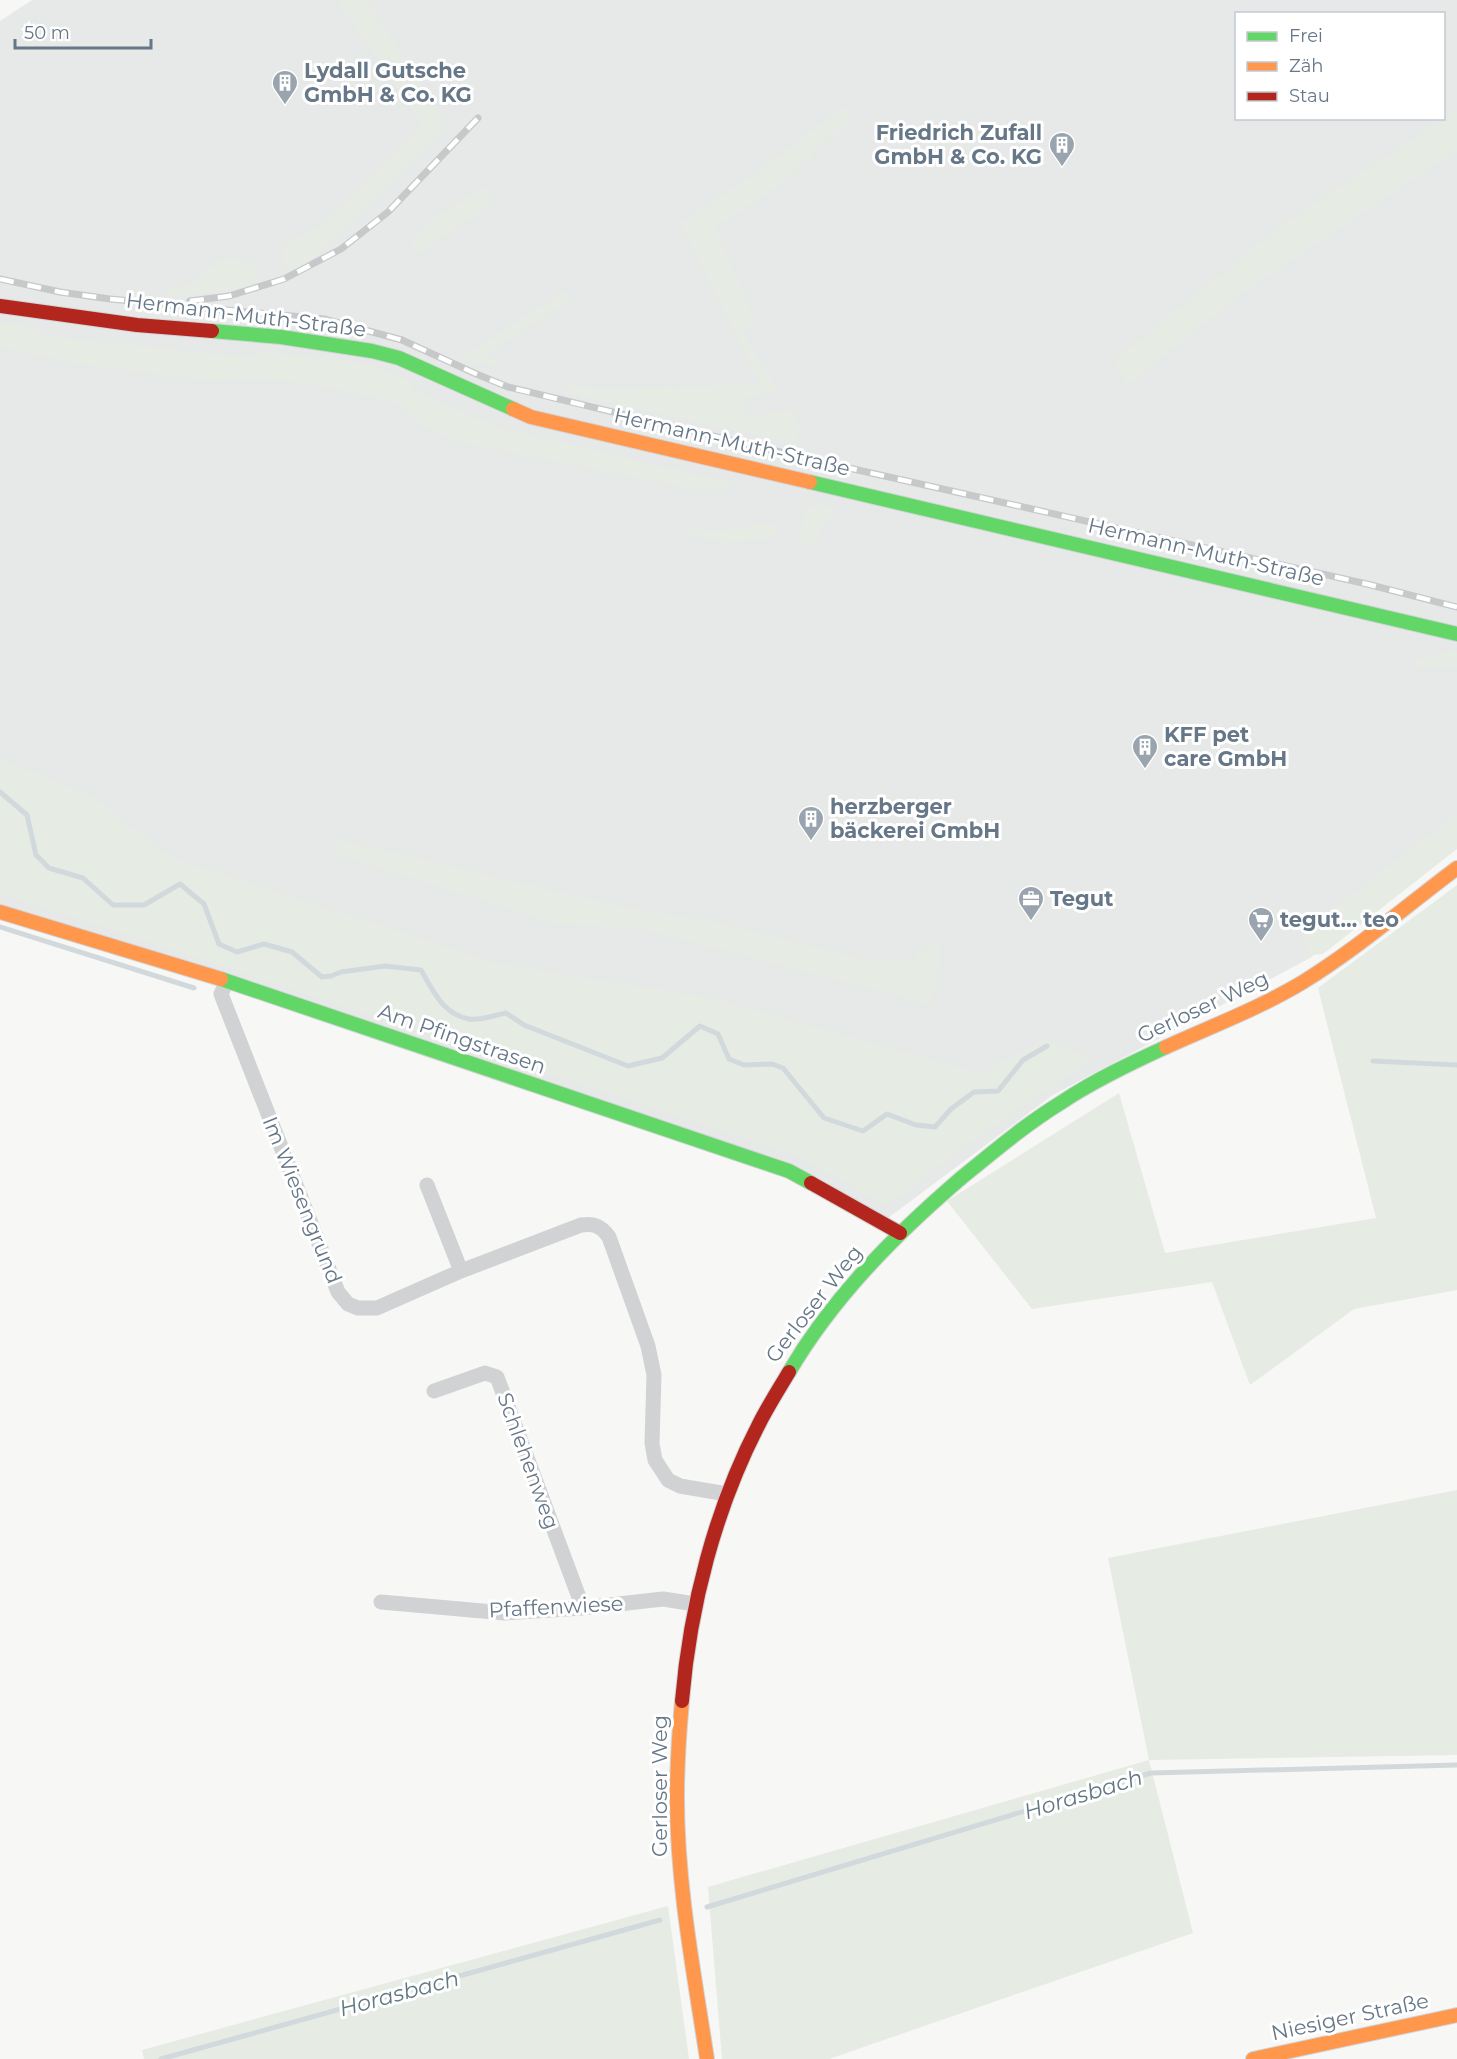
<svg xmlns="http://www.w3.org/2000/svg" width="1457" height="2059" viewBox="0 0 1457 2059" font-family="Montserrat,sans-serif">
<style>
.built{fill:#e7e9e9;fill-rule:evenodd}
.green{fill:#e6ebe4}
.lines{fill:none;stroke-linecap:round;stroke-linejoin:round}
.stream{stroke:#d2d9dc;stroke-width:5}
.fast-casing{stroke:#d2d4d6;stroke-width:16}
.slow-casing{stroke:#d2d4d6;stroke-width:16}
.jam-casing{stroke:#d2d4d6;stroke-width:16}
.street{stroke:#d1d2d3;stroke-width:15}
.fast{stroke:#63d668;stroke-width:14}
.slow{stroke:#ff974d;stroke-width:14}
.jam{stroke:#b3261e;stroke-width:14}
.rail-casing{stroke:#c7c8c9;stroke-width:7}
.rail{stroke:#fff;stroke-width:4.5;stroke-dasharray:14;stroke-linecap:butt}
.labels{text-anchor:middle;stroke-width:6;stroke-linejoin:round;paint-order:stroke}
.poi-label{font-size:21px;font-weight:bold;fill:#678;stroke:#fff;text-anchor:start}
.street-label{font-size:21px;fill:#678;stroke:#fff}
.water-label{font-size:22px;font-style:italic;fill:#627983;stroke:#fff}
</style>
<rect width="100%" height="100%" fill="#f7f7f6"/>
<path class="built" d="M32,0H1457V841L1310,958L1053,1095L888,1218L796,1166L0,915V21ZM1236,14H1444V118H1236Z"/>
<path class="green" d="M338,0H362L368,3L438,112L442,128L440,134L344,229L304,265L291,270L281,258C286,235 302,239 317,227C355,197 389,161 423,127Z
M845,106L851,118L795,173L715,228L755,323L742,332L778,391L741,398L747,417L790,410L800,430L796,444L567,393V384L602,390L760,384L681,223L755,174Z
M1457,110V150L1243,292L1127,385L1114,361L1284,224Z
M484,187L494,202L418,254L411,241L437,217Z
M222,259H237L253,266L260,280L232,290L170,297L169,288L190,284Z
M565,291L570,300L488,353L500,367L460,359Z
M0,323L32,327L41,336L251,358L261,352L366,364L408,380L411,389L498,428L735,484L729,490L691,488L457,441L423,425L394,402L341,389L274,379L205,380L90,365L0,347Z
M817,502L834,510L830,516L820,525L817,545L798,542L805,514Z
M769,523L777,529L775,534L771,537L725,543L683,532L685,524C717,539 738,526 769,523Z
M1451,651L1457,652V666L1417,668L1416,660Z
M0,759L91,796L171,858L501,965L710,998L981,1074L1043,1040L1094,1058L966,1145L886,1206L801,1157L0,893Z
M1457,814V849L1323,954L1308,955L1304,932Z
M338,840L620,907L709,921L867,960H913L929,941L939,945L938,972L931,1004L643,929L555,923L334,853Z
M1457,885V1290L1354,1309L1250,1385L1212,1282L1032,1309L947,1201L1119,1093L1165,1253L1376,1218L1318,988Z
M1457,1490V1755L1149,1760L1193,1933L829,2059H722L708,1887L1149,1760L1108,1558Z
M668,1906L689,2059H144L142,2050Z"/>
<g class="lines">
<path class="stream" d="M0,792L27,815L36,855L49,868L83,878L113,905H144L180,884L204,904L219,944L237,952L264,944L292,952L322,977L331,976L341,972L385,966L421,970C433,991 443,1014 469,1019C479,1021 495,1015 506,1013L524,1025L628,1066L662,1058L700,1026L718,1034L729,1059L744,1065L772,1064L783,1068L824,1118L863,1131L887,1114L916,1125L935,1127L951,1109L974,1092L998,1091L1023,1060L1047,1046
M0,927L194,988
M1373,1061L1457,1065
M707,1907L1151,1773L1457,1765
M161,2059L660,1920"/>
<defs>
<path id="fast" d="M212,331L281,337L372,351L399,358L513,409
M810,482L1457,634
M221,979L789,1171L811,1183
M789,1372C833,1297 895,1235 960,1179C993,1152 1026,1124 1062,1102C1095,1080 1131,1063 1166,1047"/>
<path id="slow" d="M513,409L531,417L810,482
M0,912L221,979
M1166,1047C1212,1026 1260,1008 1303,982C1357,949 1406,906 1457,868
M682,1701C679,1734 677,1766 677,1798C677,1886 694,1973 707,2059
M1253,2059L1457,2015"/>
<path id="jam" d="M0,306L137,325L212,331
M811,1183L900,1233
M682,1701C690,1606 715,1509 759,1424C768,1406 779,1389 789,1372"/>
</defs>
<use href="#fast" class="fast-casing"/>
<use href="#slow" class="slow-casing"/>
<use href="#jam" class="jam-casing"/>
<path class="street" d="M227,981L221,994L338,1292L348,1304L358,1308H377L461,1271L581,1225C594,1223 601,1226 609,1237L648,1346L654,1375L652,1443L655,1460L668,1480L680,1486L727,1494
M427,1185L461,1271
M434,1391L485,1373L497,1377L583,1608
M381,1602L505,1613L583,1608L663,1599L695,1604"/>
<use href="#fast" class="fast"/>
<use href="#slow" class="slow"/>
<use href="#jam" class="jam"/>
<defs>
<path id="rail" d="M0,279L60,292L110,299L324,319L402,340L474,373L508,387L831,464L1367,584L1457,607
M190,301L229,296L284,279L341,249L388,212L478,118"/>
</defs>
<use href="#rail" class="rail-casing"/>
<use href="#rail" class="rail"/>
</g>
<defs>
<symbol id="building-pin" viewBox="-11 -11 22 30"><path d="M0 17L-7.5 6A9.5 9.5 0 1 1 7.5 6Z" fill="#99a4ae" stroke="#fff"/><path d="M-4-6H4V6H1V3H-1V6H-4ZM-2.5-4.3h1.7v1.8h-1.7ZM.8-4.3h1.7v1.8H.8ZM-2.5-1h1.7V.8h-1.7ZM.8-1h1.7V.8H.8Z" fill="#fff"/></symbol>
<symbol id="office-pin" viewBox="-11 -11 22 30"><path d="M0 17L-7.5 6A9.5 9.5 0 1 1 7.5 6Z" fill="#99a4ae" stroke="#fff"/><path d="M-6-3h4V-5.5h4V-3h4V5H-6ZM-1-4.5V-3h2v-1.5ZM-6 0V1H6V0Z" fill="#fff"/></symbol>
<symbol id="supermarket-pin" viewBox="-11 -11 22 30"><path d="M0 17L-7.5 6A9.5 9.5 0 1 1 7.5 6Z" fill="#99a4ae" stroke="#fff"/><path d="M-6-5.5h2.5l.6 2H6L4.5 2H-2.5L-4.4-4H-6ZM-1.5 3.2a1.3 1.3 0 1 0 .1 0ZM3 3.2a1.3 1.3 0 1 0 .1 0Z" fill="#fff"/></symbol>
</defs>
<g fill-rule="evenodd">
<use href="#building-pin" x="270" y="68" width="30" height="40"/>
<use href="#building-pin" x="1047" y="130" width="30" height="40"/>
<use href="#building-pin" x="1130" y="732" width="30" height="40"/>
<use href="#building-pin" x="796" y="804" width="30" height="40"/>
<use href="#office-pin" x="1016" y="884" width="30" height="40"/>
<use href="#supermarket-pin" x="1246" y="905" width="30" height="40"/>
</g>
<g class="labels">
<g class="poi-label">
<text x="304" y="78">Lydall Gutsche<tspan x="304" dy="24">GmbH &amp; Co. KG</tspan></text>
<text x="1042" y="140" text-anchor="end">Friedrich Zufall<tspan x="1042" dy="24">GmbH &amp; Co. KG</tspan></text>
<text x="1164" y="742">KFF pet<tspan x="1164" dy="24">care GmbH</tspan></text>
<text x="830" y="814">herzberger<tspan x="830" dy="24">bäckerei GmbH</tspan></text>
<text x="1050" y="906">Tegut</text>
<text x="1280" y="927">tegut… teo</text>
</g>
<g class="street-label">
<text transform="translate(246 315) rotate(7)" y="7">Hermann-Muth-Straße</text>
<text transform="translate(732 442) rotate(13)" y="7">Hermann-Muth-Straße</text>
<text transform="translate(1206 552) rotate(13)" y="7">Hermann-Muth-Straße</text>
<text transform="translate(1203 1007) rotate(-25)" y="7">Gerloser Weg</text>
<text transform="translate(462 1039) rotate(19)" y="7">Am Pfingstrasen</text>
<text transform="translate(302 1200) rotate(68)" y="7">Im Wiesengrund</text>
<text transform="translate(814 1304) rotate(-52)" y="7">Gerloser Weg</text>
<text transform="translate(528 1461) rotate(70)" y="7">Schlehenweg</text>
<text transform="translate(556 1607) rotate(-3)" y="7">Pfaffenwiese</text>
<text transform="translate(660 1786) rotate(-90)" y="7">Gerloser Weg</text>
<text transform="translate(1350 2017) rotate(-12)" y="7">Niesiger Straße</text>
</g>
<g class="water-label">
<text transform="translate(1083 1794) rotate(-17)" y="8">Horasbach</text>
<text transform="translate(399 1993) rotate(-15)" y="8">Horasbach</text>
</g>
</g>
<rect x="1235" y="12" width="210" height="108" fill="#ffffff" stroke="#c2c9cf" stroke-width="1.5"/>
<rect x="1247" y="32" width="30" height="9" fill="#63d668" stroke="#c2c9cf" stroke-width="1.5"/>
<text x="1289" y="42" font-size="18" fill="#667788">Frei</text>
<rect x="1247" y="62" width="30" height="9" fill="#ff974d" stroke="#c2c9cf" stroke-width="1.5"/>
<text x="1289" y="72" font-size="18" fill="#667788">Zäh</text>
<rect x="1247" y="92" width="30" height="9" fill="#b3261e" stroke="#c2c9cf" stroke-width="1.5"/>
<text x="1289" y="102" font-size="18" fill="#667788">Stau</text>
<path d="M15 39v9h136v-9" fill="none" stroke="#667788" stroke-width="3"/>
<text x="24" y="39" font-size="18" fill="#667788" stroke="#ffffff" stroke-width="4.5" paint-order="stroke">50 m</text>
</svg>
